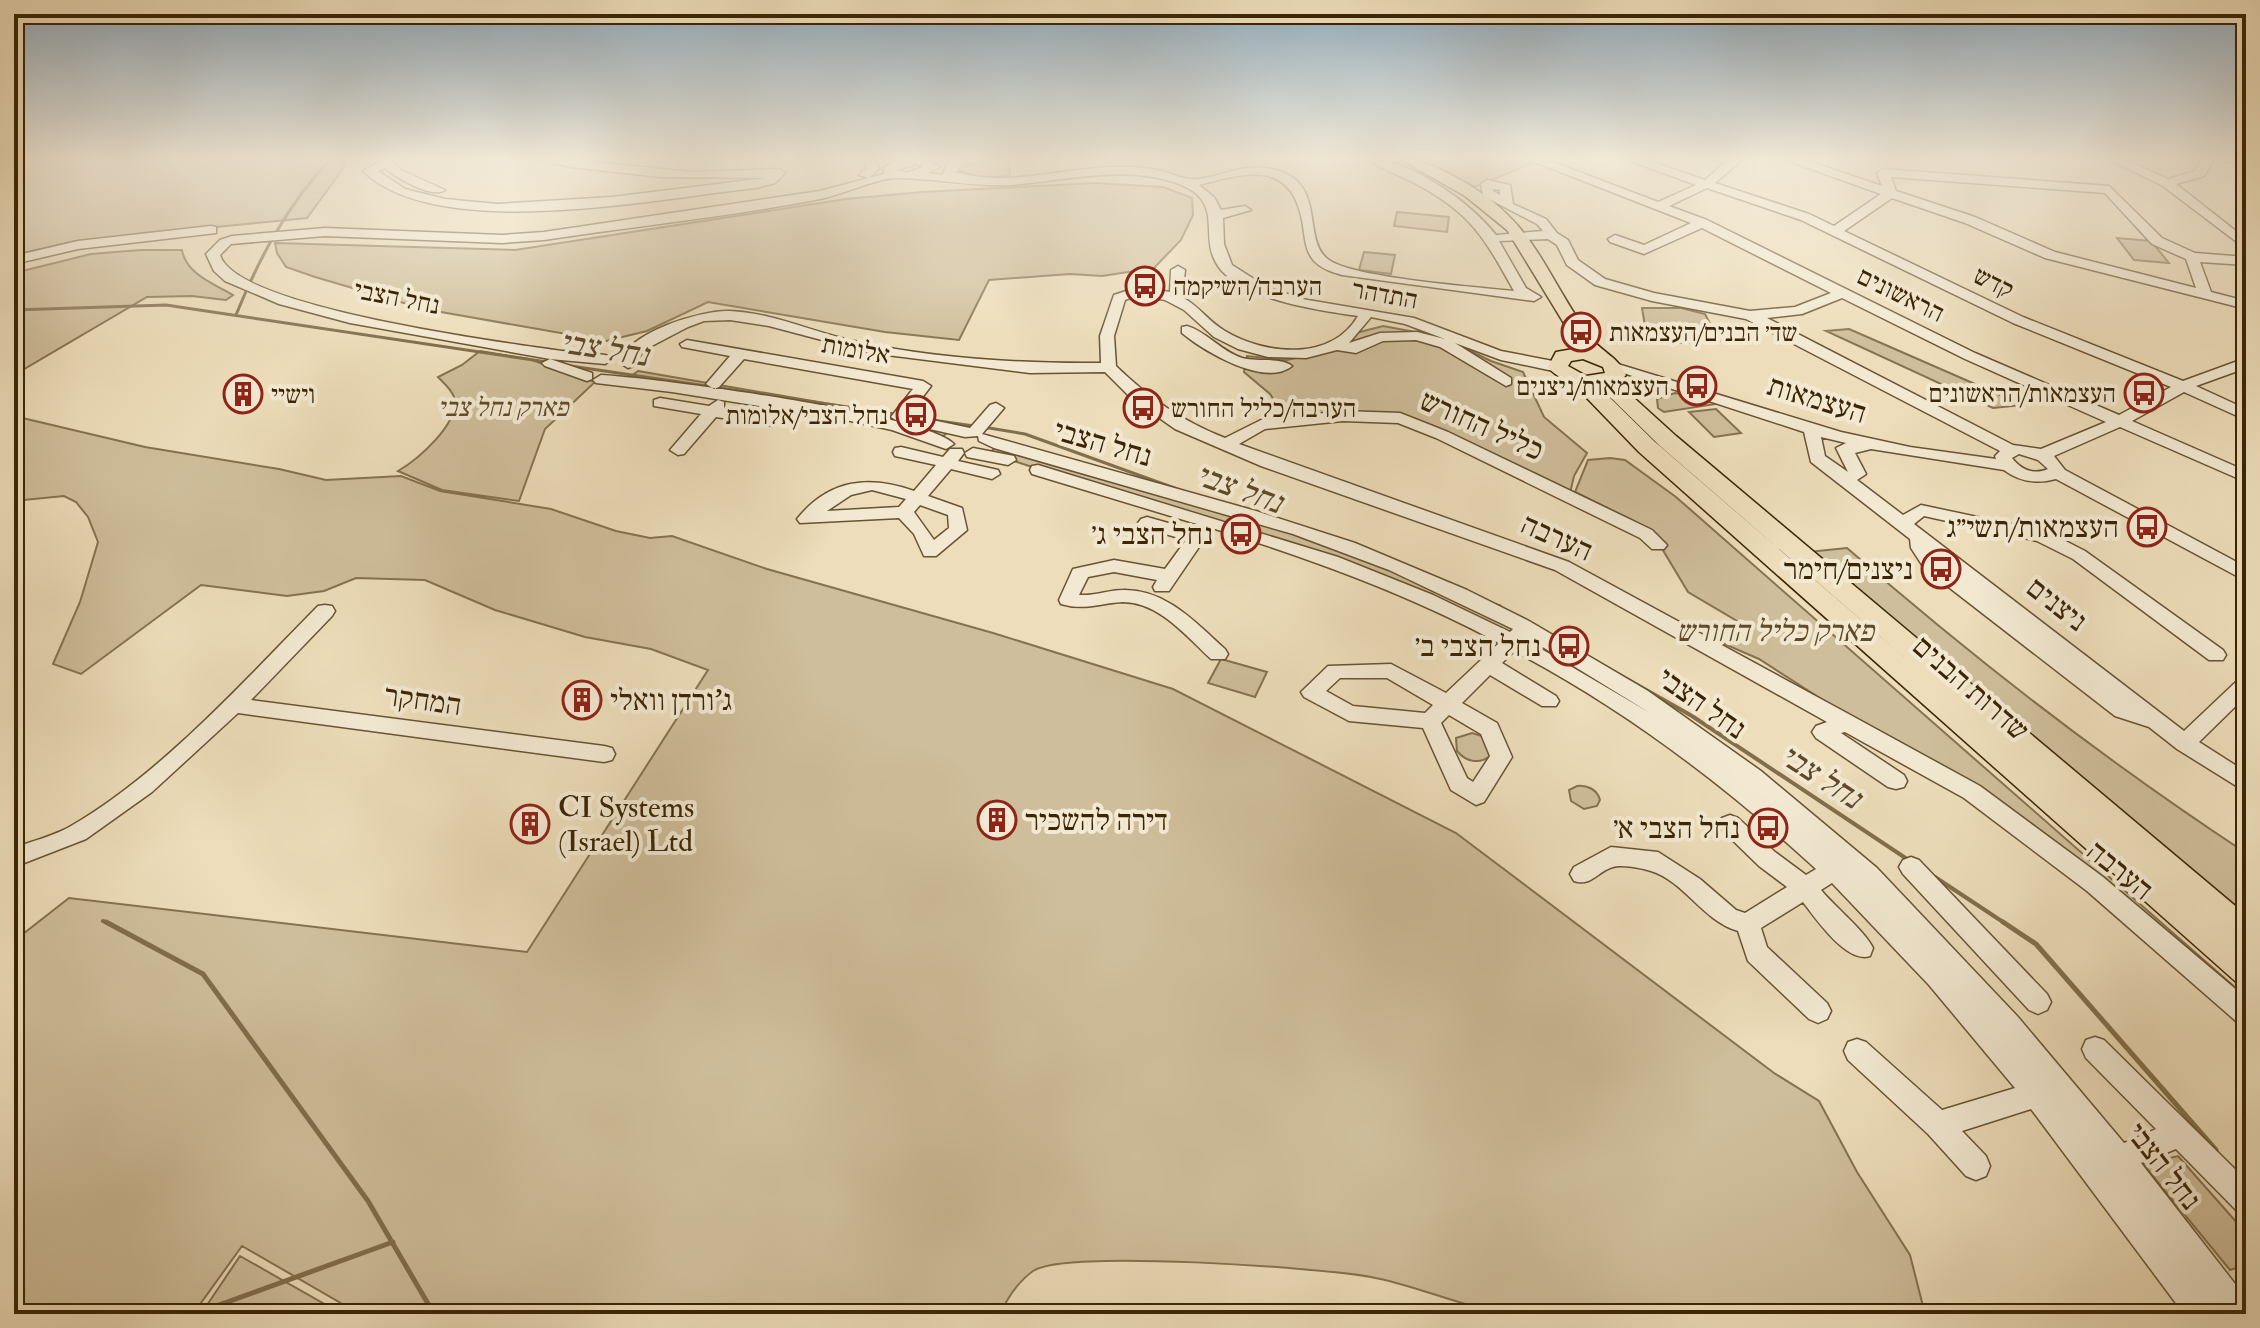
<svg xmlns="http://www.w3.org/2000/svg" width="2260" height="1328" viewBox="0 0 2260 1328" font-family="'IM FELL Double Pica','Frank Ruhl Libre',serif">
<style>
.green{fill:#cfbe9b;stroke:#857250;stroke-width:2}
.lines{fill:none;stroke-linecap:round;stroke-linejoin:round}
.stream-far2{stroke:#816e4c;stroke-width:3}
.stream-far1{stroke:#816e4c;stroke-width:4}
.stream{stroke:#816e4c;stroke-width:5}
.minor-casing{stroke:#685332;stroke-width:3}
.major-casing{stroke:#3b2504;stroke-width:3}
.minor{fill:#f3e9d2;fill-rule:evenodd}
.major{fill:#edddba;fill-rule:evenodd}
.labels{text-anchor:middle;stroke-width:8;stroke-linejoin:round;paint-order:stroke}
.far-street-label{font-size:26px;fill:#3b2504;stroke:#f3e9d2}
.far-poi-label{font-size:26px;fill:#3b2504;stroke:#f3e9d2;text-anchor:start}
.far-park-label{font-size:26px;font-style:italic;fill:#604b2a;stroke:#f3e9d2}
.street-label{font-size:30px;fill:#3b2504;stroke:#f3e9d2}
.poi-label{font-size:30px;fill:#3b2504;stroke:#f3e9d2;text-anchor:end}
.park-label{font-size:30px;font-style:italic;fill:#604b2a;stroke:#f3e9d2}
.water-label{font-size:32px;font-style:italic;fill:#5e4928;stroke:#f3e9d2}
</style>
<rect width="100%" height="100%" fill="#edddba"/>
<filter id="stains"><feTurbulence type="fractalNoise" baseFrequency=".0025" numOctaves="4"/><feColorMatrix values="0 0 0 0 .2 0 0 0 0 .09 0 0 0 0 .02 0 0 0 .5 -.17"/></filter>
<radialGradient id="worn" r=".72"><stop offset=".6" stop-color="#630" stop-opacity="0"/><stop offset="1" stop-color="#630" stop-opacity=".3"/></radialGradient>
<path class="green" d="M14,159H346L342,170L307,218L76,241L14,255Z
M993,159H1008L1010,176L983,178L960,171L969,165Z
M1409,159H1518L1530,164L1475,187Z
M1096,183L1163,187L1192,198L1193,215L1181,240L1154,268L1102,276L1070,274L989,280L959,340L885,332L708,302L647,331L606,341L424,309L315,277L286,267L277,253L275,243L515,250L846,199L922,192Z
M1397,212L1449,217L1447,232L1394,226Z
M2117,238L2151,241L2169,263L2134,260Z
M140,250H182C186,274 214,284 233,295L226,300L192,296L147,297L14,375V273L91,254Z
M1364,252L1395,255L1391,274L1359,270Z
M1642,308H1681L1705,314L1719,341L1648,344Z
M1383,326L1442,337L1491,361L1523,372L1544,417L1587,453L1574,476L1570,493L1410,418L1286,419L1270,394L1244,372L1247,356L1287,360L1327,351L1360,332Z
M1849,329L2023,405L1993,408L1826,331Z
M480,351L529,359L595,382L545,429L519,501L442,490L398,471C417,460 461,423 454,397C452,390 443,382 438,377L462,365Z
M638,371L859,409L949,431L940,439L896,426L626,380Z
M1675,393L1709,399L1716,404L1664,412L1658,408L1657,399Z
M1716,409L1741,433L1714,437L1689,412Z
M14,416L145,447L279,469L326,480L401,476L440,491L551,509L616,531L650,538L672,536L767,569L993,633L1173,689L1456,833L1774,1073L1819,1101L1857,1172L1910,1255L1925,1314H1512C1463,1308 1419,1286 1371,1277C1323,1268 1065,1249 1033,1271C1019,1281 1007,1299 1000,1314H391L346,1306L242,1246L193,1314H14V941L69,898L527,952L708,670L651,649L585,637L495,610L425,580L356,578L324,591L287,596L201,585L81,674L53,664L80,602L98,542L88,517L76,502L64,496L14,501Z
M997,445L1305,534L1520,626L1508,637L1437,602L990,453Z
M1610,458L1625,460L1676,497L2246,997V1012L1982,787L1826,702L1759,659L1722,643L1742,624L1688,592L1655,537L1634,521L1575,492L1588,460Z
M1847,548C1973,658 2106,761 2246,853V918L1808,552Z
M1221,659L1267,672L1255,697L1208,683Z
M1472,733L1485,737L1491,755C1480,765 1466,762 1457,751L1456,738Z
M1577,786C1587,785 1597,789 1600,800L1597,806L1584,809L1571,801L1569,790Z
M2178,1156L2246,1233V1265L2230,1270L2143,1164Z
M240,1256L342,1314H201Z"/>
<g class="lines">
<path class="stream-far2" d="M14,310L166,305L547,362
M236,315C260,256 287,206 330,159
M564,365L895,414
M904,416L974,426
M983,427L1025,434L1180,490
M1496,605L1500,606"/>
<path class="stream-far1" d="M1496,605L1692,716L1910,861
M1935,877L2006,924
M103,921L109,924"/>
<path class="stream" d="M106,922L203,974L368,1201L434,1314
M2003,922L2036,944L2216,1150
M194,1314L393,1242"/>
<defs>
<path id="minor" d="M376,159H389L403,171L445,190C432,199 397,178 385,168L378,171L405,189L445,199L497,204L612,197L766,178L660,177L571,167L536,159H568L690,172L779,169L785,173L775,183L756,188C659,198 438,244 363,171L379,162Z
M862,159H874L879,168L869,178L859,175L867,167Z
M900,159H926L940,167L928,173L943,175L946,165L955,159H969L955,172C1005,187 1060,169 1111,167C1129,166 1148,167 1165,172C1173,174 1181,178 1189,179C1207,182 1239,164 1266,168C1331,177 1299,239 1329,260C1354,278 1477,287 1514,291C1485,239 1472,214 1418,185C1402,176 1382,170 1367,159C1410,159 1470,202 1496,235L1543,231L1537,224L1483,196L1481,184L1487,180L1510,185L1513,204L1546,219L1557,233L1568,240L1578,260L1605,279L1654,293L1750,311L1795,307L1831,293L1702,228L1644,254L1610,242L1608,239L1615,235L1644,245L1691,223L1527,159H1545L1658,202L1696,185L1625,159H1644L1705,180L1729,159H1743L1715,183L1809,214L1834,226L1881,194L1783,159H1802L1882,186L1877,173L1883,169L2109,186L2162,238L2195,253L2246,257V265L2200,262L2211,292L2246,301V309L2045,258L1965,223L1892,198L1844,231L2023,317L2183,381L2246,358V368L2196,386L2246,409V420L2184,392L2132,421L2246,471V482L2120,427L2054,456L2065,470L2246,567V581L2056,479C2037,484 2020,482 2004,470L1871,449L1855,453L1866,474L1857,480L1903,515L1921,505L2048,532L2085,551L2223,650L2226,655L2223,660H2209L2073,559L2037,541L1924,516L1914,524L2184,731L2239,679L2246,677V696L2199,742L2246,772V792L2177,749L2149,727L2115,716L1924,568L1911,548L1910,539L1811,462L1804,432L1608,368L1616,363L1621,365L1841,432L1910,447L1996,459L1995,456L2000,451L1746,319L1652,301L1595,285L1567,265L1557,245L1548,239L1499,241L1526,288L1541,297L1534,301L1342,275C1332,272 1322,269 1314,261C1304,249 1305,235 1302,220C1290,160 1246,172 1199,185L1214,197L1221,210L1245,206L1251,210L1223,218L1224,244L1232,265L1265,286L1302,299L1414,318L1501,351L1558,362L1566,367L1558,372L1501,360L1455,343L1511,378V384L1506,386L1440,347L1416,340L1383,341L1356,353L1337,350L1306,358L1268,357L1238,349L1214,337L1184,310L1165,300L1138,295L1125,300L1114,336L1116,366C1149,398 1182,421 1225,438L1261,420L1343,411L1400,413L1448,432L1652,530L1667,545L1664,549H1652L1640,538L1436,438L1398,423L1343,421L1265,429L1239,444L1569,562L1854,717L1980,786L2103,877L2246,998V1026L2237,1022L2087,891L1964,798L1845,732L1841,733L1904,775L1907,781L1904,787L1896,789L1888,787L1816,738L1812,732L1816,726L1827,722L1555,570L1261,466L1175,429L1131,398L1105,372L1030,373L871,353L769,326L730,320L704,321L688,327L644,350L633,366L628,368L620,363C628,332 701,310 730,311C773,313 812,332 854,341C930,358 1023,364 1101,363L1100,336L1114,295L1138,287L1170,292L1171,270L1178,266L1185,270L1182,297C1199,306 1209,322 1225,331C1265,355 1331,362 1358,316C1320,311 1247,300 1221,270C1194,238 1231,200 1173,182C1120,165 1065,181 1011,185C972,187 934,178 896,178C877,178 842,195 820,199C729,217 636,226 544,240L502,243L325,236L231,244L220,255C235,307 499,342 555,350C573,353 593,352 610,356L613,359L605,364L550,359L592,373V379L587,381L545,366L542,363L550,359L350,323L279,304L225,281L214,271L206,254L220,240L232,236L325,228L502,235L544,232L820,191L884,174L883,168ZM917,164L923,167L906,173L896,170ZM1891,177L2105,193L2152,244L2186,259L2196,288L2055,252L1975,217L1896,191ZM1707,188L1801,220L2013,323L2171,387L2119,415L1975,353L1707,220L1669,206ZM1493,189L1500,190V195L1493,191ZM1842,298L1965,359L2106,422L2041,449L2013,445L1767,318L1802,314ZM1371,317L1405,324L1445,339L1417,332L1380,333L1349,343ZM1821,437L1846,443L1836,448L1848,472L1825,456ZM2019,454L2038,460L2048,469C2034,475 2021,470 2012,458Z
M2108,159H2124L2168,179L2195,171L2202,159H2214L2204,176L2176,184L2246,239V249L2163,186Z
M2216,159H2241L2235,163Z
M211,226L216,227V233L78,249L14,264V256L78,241Z
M1187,326C1207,332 1221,351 1242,358C1257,362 1281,357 1292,366C1265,388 1204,351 1182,333V327Z
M687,340L923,381L931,386L905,420L899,422L891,417L913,389L744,359L719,387L714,389L706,384L730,356L682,347L680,344Z
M601,375C655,378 923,413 954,444L946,449L892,430L846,420L672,392L596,383L593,380Z
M660,398L709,406L718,400L724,402V408L774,416L782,421L774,426L716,417L684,454L678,455L670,450L701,414L654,406V400Z
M996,403L1004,408L982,434L1256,511L1355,543L1467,590L1529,621L1648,691L1761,771L1877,868L2018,1017L2124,1143L2156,1129L2086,1058L2082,1049L2086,1040L2095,1037L2104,1040L2246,1180V1214L2236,1210L2176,1149L2141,1163L2246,1298V1314H2220L2216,1309L2218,1314H2184L2031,1109L1962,1131L1986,1156L1990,1166L1986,1176L1976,1180L1966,1176L1928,1134L1848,1060L1844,1051L1848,1042L1857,1039L1866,1042L1942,1110L2015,1088L1929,985L1832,883L1821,890C1835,907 1865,931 1873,948L1870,956C1847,964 1816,919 1803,902L1761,928L1767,947L1827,1003L1831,1011L1827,1019L1818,1023L1809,1019L1748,961L1738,931C1703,921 1684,881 1651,871C1642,868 1621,864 1613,867C1598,871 1591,887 1574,881L1570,874L1574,867L1611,847L1658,852L1700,879L1736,910L1745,913L1787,887L1759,866L1722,830L1719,824L1722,818L1730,815L1738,818L1775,852L1806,875L1816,869C1725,785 1624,709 1514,651L1502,663L1556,696L1559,701L1556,706H1542L1490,675L1462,703L1497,723L1512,757L1484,802L1476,805L1451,790L1423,728L1349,721L1304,697L1301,692L1328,666L1391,664L1446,693L1499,643C1408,594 1311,559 1212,528L1169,591H1155L1153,587L1157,580L1114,572L1088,577L1079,595C1095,596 1109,590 1123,590C1166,589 1196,623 1225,649L1228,654L1225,659H1211C1187,637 1159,602 1123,602C1101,603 1084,611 1061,604L1059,600L1073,569L1114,560L1165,569L1186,540L1141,527L1138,523L1141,519L1147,517L1193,530L1197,524L1032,474L1030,470L1032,466L1038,465L1338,557L1433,595L1510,632L1513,629L1389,570L1293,534L994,448L979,441L978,436L965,437L912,425L910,422L918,417L970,428L990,405ZM1528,638L1650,713L1526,640ZM1340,678H1387L1433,705L1425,713L1353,706L1326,691ZM1449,715L1481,734L1490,756L1473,782L1467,778L1441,723Z
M901,447L943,457L950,449H962L964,453L958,461L998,470L1000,474L992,479L951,469L928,496L962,508L967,530L936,556H924L914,534L899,518L800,523L797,519C829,479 869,475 914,491L936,465L895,456L893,452L895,448ZM872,490L906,499L899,507L827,511L851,495ZM920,505L948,515L949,528L934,540L914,512Z
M973,448L1014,456L1016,460L1008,465L967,457L965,453Z
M325,605L332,606L335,611L332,616L251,700L604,746L612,748L615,754L612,760L604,762L238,713L152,792L86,839L14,867V848C32,841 54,836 71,826C160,775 246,679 318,606Z
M1911,857L1919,860L2047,994L2051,1002L2047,1010L2038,1014L2029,1010L1903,874L1899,867L1903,860Z"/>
<path id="major" d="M1400,159C1422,159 1438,168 1457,178C1537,222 1542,271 1591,338C1603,353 1618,357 1626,375L1617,384L1600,388L1655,442L1925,675L1660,446L1608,395L1605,391L1608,387H1622L1676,436L2246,915V948L2240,945L2246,951V985L2235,981L1639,452L1583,394C1576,382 1558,380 1548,367L1556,352L1579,348L1507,230L1465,196ZM1583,359L1603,367L1605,373L1586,376L1568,366L1571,361Z"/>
</defs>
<use href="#minor" class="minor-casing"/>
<use href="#major" class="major-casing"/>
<use href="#minor" class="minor"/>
<use href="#major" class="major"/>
</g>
<linearGradient id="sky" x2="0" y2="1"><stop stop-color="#91abbd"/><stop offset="0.46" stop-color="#f7f0e0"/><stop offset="1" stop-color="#f7f0e0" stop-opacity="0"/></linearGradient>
<rect width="2260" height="345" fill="url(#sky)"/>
<defs>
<symbol id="bus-ring" viewBox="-11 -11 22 22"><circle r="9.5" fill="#f3e9d2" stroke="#8f2418" stroke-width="1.5"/><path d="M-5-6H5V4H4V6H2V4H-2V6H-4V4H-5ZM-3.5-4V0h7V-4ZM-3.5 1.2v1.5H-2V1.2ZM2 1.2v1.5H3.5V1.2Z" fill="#8f2418"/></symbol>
<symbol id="building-ring" viewBox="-11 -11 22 22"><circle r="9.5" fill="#f3e9d2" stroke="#8f2418" stroke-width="1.5"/><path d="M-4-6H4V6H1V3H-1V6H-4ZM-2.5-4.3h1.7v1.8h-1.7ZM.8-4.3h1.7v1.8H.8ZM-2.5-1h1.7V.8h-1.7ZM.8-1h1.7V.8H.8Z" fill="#8f2418"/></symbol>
</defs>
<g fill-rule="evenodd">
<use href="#bus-ring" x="1123" y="264" width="44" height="44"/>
<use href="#bus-ring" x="1559" y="310" width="44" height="44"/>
<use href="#bus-ring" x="1675" y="364" width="44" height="44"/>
<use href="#bus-ring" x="2122" y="371" width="44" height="44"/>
<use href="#building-ring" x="221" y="372" width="44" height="44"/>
<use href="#bus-ring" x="1121" y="386" width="44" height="44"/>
<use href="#bus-ring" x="894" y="393" width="44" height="44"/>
<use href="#bus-ring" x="2125" y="505" width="44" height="44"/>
<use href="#bus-ring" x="1219" y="512" width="44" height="44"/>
<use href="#bus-ring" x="1919" y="547" width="44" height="44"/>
<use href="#bus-ring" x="1547" y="624" width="44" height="44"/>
<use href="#building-ring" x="560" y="678" width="44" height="44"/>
<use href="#building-ring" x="975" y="798" width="44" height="44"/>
<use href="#building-ring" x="508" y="802" width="44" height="44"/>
<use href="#bus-ring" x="1746" y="806" width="44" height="44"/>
</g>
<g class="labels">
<g class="far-street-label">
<text transform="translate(1994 282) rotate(26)" y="9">קדש</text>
<text transform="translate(1385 294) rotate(10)" y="9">התדהר</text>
<text transform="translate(1901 294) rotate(26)" y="9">הראשונים</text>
<text transform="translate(397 297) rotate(11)" y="9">נחל הצבי</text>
<text transform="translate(856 349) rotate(10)" y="9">אלומות</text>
</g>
<g class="far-poi-label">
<text x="1173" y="295">הערבה/השיקמה</text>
<text x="1609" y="341">שד׳ הבנים/העצמאות</text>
<text x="1669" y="395" text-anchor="end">העצמאות/ניצנים</text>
<text x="2116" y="402" text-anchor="end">העצמאות/הראשונים</text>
<text x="271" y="403">וישיי</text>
<text x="1171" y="417">הערבה/כליל החורש</text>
<text x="888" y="424" text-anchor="end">נחל הצבי/אלומות</text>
</g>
<g class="far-park-label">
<text x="503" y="416">פארק נחל צבי</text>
</g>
<g class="street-label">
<text transform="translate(1817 399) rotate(17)" y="10">העצמאות</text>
<text transform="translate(1482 425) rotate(24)" y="10">כליל החורש</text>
<text transform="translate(1103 443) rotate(16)" y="10">נחל הצבי</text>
<text transform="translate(1557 537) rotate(24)" y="10">הערבה</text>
<text transform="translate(2057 604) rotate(38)" y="10">ניצנים</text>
<text transform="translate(1971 688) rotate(41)" y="10">שדרות הבנים</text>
<text transform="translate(423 700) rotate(8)" y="10">המחקר</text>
<text transform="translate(1702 703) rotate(35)" y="10">נחל הצבי</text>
<text transform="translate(2120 870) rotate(39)" y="10">הערבה</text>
<text transform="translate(2164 1166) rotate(52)" y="10">נחל הצבי</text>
</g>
<g class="poi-label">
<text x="2119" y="537">העצמאות/תשי״ג</text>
<text x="1213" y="544">נחל הצבי ג׳</text>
<text x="1913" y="579">ניצנים/חימר</text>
<text x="1541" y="656">נחל הצבי ב׳</text>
<text x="610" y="710" text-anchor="start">ג'ורדן וואלי</text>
<text x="558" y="817" text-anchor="start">CI Systems<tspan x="558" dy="34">(Israel) Ltd</tspan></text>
<text x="1025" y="830" text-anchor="start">דירה להשכיר</text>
<text x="1740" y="838">נחל הצבי א׳</text>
</g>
<g class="park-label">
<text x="1775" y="641">פארק כליל החורש</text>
</g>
<g class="water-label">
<text transform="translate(604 348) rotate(9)" y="11">נחל צבי</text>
<text transform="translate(1239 488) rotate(20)" y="11">נחל צבי</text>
<text transform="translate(1821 776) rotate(33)" y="11">נחל צבי</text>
</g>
</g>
<rect width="2260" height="1328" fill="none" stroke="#edddba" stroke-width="48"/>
<rect x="16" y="16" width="2228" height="1296" fill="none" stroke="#3b2504" stroke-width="4"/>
<rect x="24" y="24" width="2212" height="1280" fill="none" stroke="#3b2504" stroke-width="2"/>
<rect width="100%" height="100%" filter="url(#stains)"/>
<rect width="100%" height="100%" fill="url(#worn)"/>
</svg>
